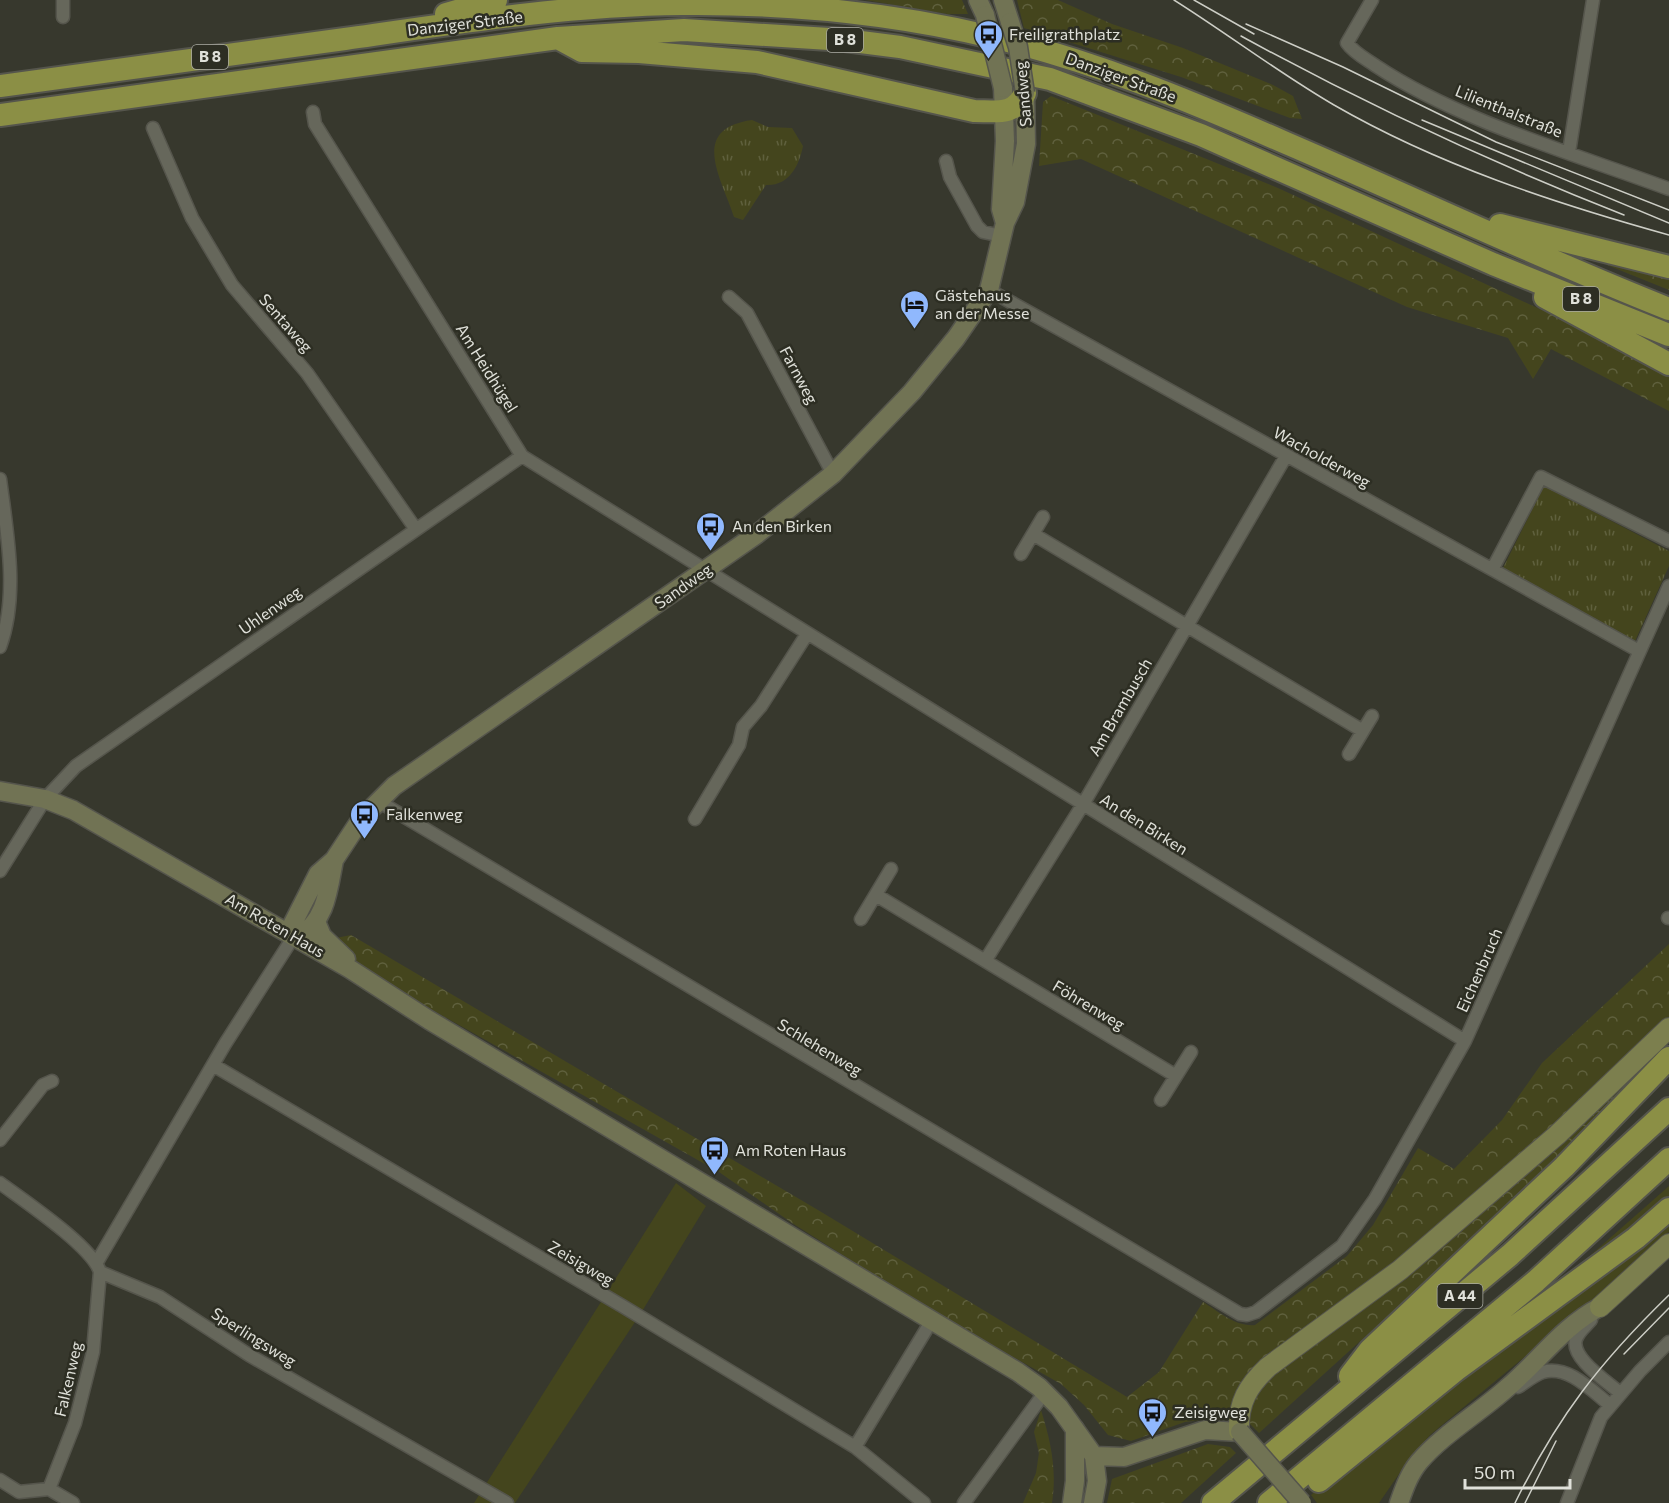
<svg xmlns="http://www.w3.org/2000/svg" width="1669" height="1503" viewBox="0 0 1669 1503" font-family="Commissioner,sans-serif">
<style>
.green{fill:#44451d}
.forest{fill:url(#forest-crowns)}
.park{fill:url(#park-tufts)}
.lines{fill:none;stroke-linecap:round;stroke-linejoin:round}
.street-casing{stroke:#55554c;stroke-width:15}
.secondary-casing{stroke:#55554c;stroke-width:21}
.primary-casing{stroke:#55554c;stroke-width:22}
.highway-casing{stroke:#55554c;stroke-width:26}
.street{stroke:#66675b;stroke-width:12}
.secondary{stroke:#717354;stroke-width:18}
.primary{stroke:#7c7f4e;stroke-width:20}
.highway{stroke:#8b8f45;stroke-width:22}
.tram{stroke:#cdcec6;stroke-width:1.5}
.secondary-bridge-casing{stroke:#55554c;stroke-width:21;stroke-linecap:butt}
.secondary-bridge{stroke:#717354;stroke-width:18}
.labels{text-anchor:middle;stroke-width:5;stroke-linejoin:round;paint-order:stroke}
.shield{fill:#2d2e23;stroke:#aaaba3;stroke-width:1.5}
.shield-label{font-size:15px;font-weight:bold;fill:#e0e1da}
.street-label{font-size:16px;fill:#e0e1da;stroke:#2d2e23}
.poi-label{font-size:16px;fill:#e0e1da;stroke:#2d2e23;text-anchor:start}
</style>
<defs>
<pattern id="forest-crowns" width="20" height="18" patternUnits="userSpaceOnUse" patternTransform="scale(1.5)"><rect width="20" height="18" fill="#44451d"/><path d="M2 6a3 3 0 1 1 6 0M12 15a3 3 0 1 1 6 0" fill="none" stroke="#5f603d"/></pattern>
<pattern id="park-tufts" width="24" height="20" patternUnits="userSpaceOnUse" patternTransform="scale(1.5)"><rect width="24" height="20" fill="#44451d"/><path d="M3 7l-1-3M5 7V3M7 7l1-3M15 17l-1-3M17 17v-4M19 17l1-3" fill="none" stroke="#5f603d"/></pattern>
</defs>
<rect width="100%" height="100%" fill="#37382d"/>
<path class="green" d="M676,1183L706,1206L641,1313L515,1503H474Z
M1669,1186V1196L1655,1209L1568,1280L1560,1282Z
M1669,1219V1232L1595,1299L1430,1435L1410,1458L1379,1503H1317L1311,1495L1360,1454Z"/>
<path class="forest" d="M865,0H962L968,14H948Z
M1017,0H1058L1112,24L1183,48L1273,85L1293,96L1302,119L1290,118L1181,77L1024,28Z
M1051,96L1278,188L1559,318L1669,377V411L1551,349L1533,379L1508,338L1407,307L1081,159L1039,166L1043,102Z
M1603,259L1669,275V290L1607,265Z
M351,935L818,1210L1127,1397L1159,1372L1203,1302C1219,1312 1236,1327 1255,1325L1347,1256L1373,1225L1418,1148L1454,1169L1502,1120L1542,1063L1669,944V1043L1626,1090L1444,1265L1259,1433L1246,1420L1232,1416L1185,1422L1131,1441L1108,1435L1084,1405L1061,1384L930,1310L792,1223L719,1172L360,969L331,939Z
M1041,1410C1051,1442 1057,1470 1052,1503H1023L1036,1473L1039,1453L1034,1432Z
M1208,1444L1230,1447L1236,1453L1181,1503H1107L1112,1479Z"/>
<path class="park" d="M752,120L768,127L792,128L803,146C799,166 789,186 766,185L743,220L734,217C721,177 689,129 752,120Z
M1544,486L1669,551V566L1635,641L1503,568Z"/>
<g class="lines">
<defs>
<path id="street" d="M63,0V17
M1372,0L1347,43C1354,53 1366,59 1376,66C1459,121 1575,154 1669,189
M313,112L315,124L522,456L1465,1041
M153,128L192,218L232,285L307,373L415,528
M1569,152L1593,0
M946,161L950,177L977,226L983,232L1002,236
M989,290L1639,651
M729,297L747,313L833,474
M0,479C7,533 19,595 0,647
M1033,534L1363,731
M1021,554L1043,517
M1493,568L1541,477L1669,541
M1349,754L1372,716
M378,801L1240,1314L1247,1315L1256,1312L1342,1246L1375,1199L1465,1041L1669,586
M695,819L739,745L743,727L761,706L807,634
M0,871L45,799L76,766L522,456
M876,895L1176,1076
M1668,918H1669
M861,919L891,869
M985,961L1082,806L1286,456
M213,1065L624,1307L855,1447L924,1503
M1161,1100L1191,1052
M0,1140L43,1085L52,1081
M0,1183C23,1200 93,1247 100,1272L93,1352L75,1423L49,1489
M97,1262L225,1044L294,936
M100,1272L160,1297L249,1355L507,1503
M1591,1320C1586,1326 1579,1331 1576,1339C1570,1358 1608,1382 1620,1393
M1518,1387C1526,1382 1534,1375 1543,1372C1569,1365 1592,1391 1610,1405
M855,1447L932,1320
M0,1480L19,1492L49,1489L73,1503
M964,1503L1045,1392
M1567,1503L1601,1417L1640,1371L1669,1342"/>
<path id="secondary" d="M978,0L985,15
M1003,0L1010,22
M1003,88L1005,141L1001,209L1005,223
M0,791L45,799L73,810L350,969L429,1020L1018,1372L1039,1387L1059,1407L1094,1456L1097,1481L1093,1503
M317,924L322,936L346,959
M288,933L318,874L334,860L361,819L394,786L757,534L833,474L912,392L956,338L989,290L1005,223L1015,202L1026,144L1025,93
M298,938C326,920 328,892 334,860
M1094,1456L1124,1457L1205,1430L1240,1432
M1072,1503L1075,1481V1429
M1399,1503C1404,1489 1409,1474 1419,1462C1443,1434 1479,1413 1507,1388C1538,1362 1563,1326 1600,1307"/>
<path id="primary" d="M1600,1307L1669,1244
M1239,1431C1238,1402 1248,1386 1268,1367L1400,1270L1557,1135L1669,1028"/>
<path id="highway" d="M446,14L496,0
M558,38L582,51L639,52L757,62L974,111C996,111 1015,116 1025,93
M0,86C115,70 230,55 345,39C456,23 569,5 682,4C784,3 892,13 992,37C1094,61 1190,101 1286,143C1414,198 1540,258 1669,309
M0,115L558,38L684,30L845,40L900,47L1050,79L1201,135L1493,264L1669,335
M1500,225L1669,267
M1545,297L1669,364
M1350,1376L1370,1350L1564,1167L1669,1058
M1319,1481L1456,1370L1636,1238L1669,1209
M1213,1503L1510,1255L1669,1109
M1269,1503L1536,1281L1669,1159"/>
</defs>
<use href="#street" class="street-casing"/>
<use href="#secondary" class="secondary-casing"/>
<use href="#primary" class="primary-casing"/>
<use href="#highway" class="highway-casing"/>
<use href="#street" class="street"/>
<use href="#secondary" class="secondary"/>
<use href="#primary" class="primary"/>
<use href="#highway" class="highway"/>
<path class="tram" d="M1174,0C1228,34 1279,73 1334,105C1438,165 1554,203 1669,235
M1194,0L1254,34
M1246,24L1343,67L1496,142L1669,210
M1241,36C1365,104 1492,163 1624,215
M1422,120L1669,223
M1624,1354L1669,1308
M1515,1503C1558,1416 1600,1362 1669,1295
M1525,1503L1556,1441"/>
<defs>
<path id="secondary-bridge" d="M985,15L1003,88
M1010,22L1018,47L1025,93
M1240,1432L1302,1503"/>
</defs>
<use href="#secondary-bridge" class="secondary-bridge-casing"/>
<use href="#secondary-bridge" class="secondary-bridge"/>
</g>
<defs>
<symbol id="bus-pin" viewBox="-11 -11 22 30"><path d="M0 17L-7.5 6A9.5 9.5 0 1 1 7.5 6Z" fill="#90b8fd" stroke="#2d2e23"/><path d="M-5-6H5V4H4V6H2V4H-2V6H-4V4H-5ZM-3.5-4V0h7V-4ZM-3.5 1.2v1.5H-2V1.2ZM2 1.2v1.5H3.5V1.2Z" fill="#111"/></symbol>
<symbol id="hotel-pin" viewBox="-11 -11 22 30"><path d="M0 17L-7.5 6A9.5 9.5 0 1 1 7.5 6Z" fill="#90b8fd" stroke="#2d2e23"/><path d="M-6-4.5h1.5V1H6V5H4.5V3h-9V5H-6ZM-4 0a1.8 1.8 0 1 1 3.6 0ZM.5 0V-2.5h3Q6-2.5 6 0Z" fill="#111"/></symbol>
</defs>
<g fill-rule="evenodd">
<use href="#bus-pin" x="972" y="18" width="33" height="45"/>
<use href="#hotel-pin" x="898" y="288" width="33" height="45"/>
<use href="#bus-pin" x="694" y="510" width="33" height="45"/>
<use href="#bus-pin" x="348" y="798" width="33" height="45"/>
<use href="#bus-pin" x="698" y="1134" width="33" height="45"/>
<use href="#bus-pin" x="1136" y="1396" width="33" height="45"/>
</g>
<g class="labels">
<g class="shield">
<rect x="827" y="28" width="36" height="24" rx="4.5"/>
<rect x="192" y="45" width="36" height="24" rx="4.5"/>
<rect x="1563" y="287" width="36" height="24" rx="4.5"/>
<rect x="1437.5" y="1284" width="45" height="24" rx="4.5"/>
</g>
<g class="shield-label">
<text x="845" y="45">B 8</text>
<text x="210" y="62">B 8</text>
<text x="1581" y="304">B 8</text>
<text x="1460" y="1301">A 44</text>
</g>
<g class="street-label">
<text transform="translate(465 23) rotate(-7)" y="6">Danziger Straße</text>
<text transform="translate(1121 77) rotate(20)" y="6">Danziger Straße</text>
<text transform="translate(1023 94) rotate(-95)" y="6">Sandweg</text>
<text transform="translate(1509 111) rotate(22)" y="6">Lilienthalstraße</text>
<text transform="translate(286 323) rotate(49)" y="6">Sentaweg</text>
<text transform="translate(487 368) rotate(58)" y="6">Am Heidhügel</text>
<text transform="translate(799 375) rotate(62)" y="6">Farnweg</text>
<text transform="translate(1322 457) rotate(29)" y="6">Wacholderweg</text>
<text transform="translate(683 586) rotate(-35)" y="6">Sandweg</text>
<text transform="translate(270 610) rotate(-35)" y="6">Uhlenweg</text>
<text transform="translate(1120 707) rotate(-60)" y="6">Am Brambusch</text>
<text transform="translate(1144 824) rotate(32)" y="6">An den Birken</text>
<text transform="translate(275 925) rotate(30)" y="6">Am Roten Haus</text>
<text transform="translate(1479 970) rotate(-66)" y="6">Eichenbruch</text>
<text transform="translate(1089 1005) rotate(31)" y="6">Föhrenweg</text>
<text transform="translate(820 1047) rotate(31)" y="6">Schlehenweg</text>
<text transform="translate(581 1263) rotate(30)" y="6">Zeisigweg</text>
<text transform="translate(254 1337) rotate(32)" y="6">Sperlingsweg</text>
<text transform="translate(68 1379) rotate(-77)" y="6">Falkenweg</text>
</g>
<g class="poi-label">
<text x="1009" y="40">Freiligrathplatz</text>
<text x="935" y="301">Gästehaus<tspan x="935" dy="18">an der Messe</tspan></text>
<text x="732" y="532">An den Birken</text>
<text x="386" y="820">Falkenweg</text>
<text x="735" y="1156">Am Roten Haus</text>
<text x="1174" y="1418">Zeisigweg</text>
</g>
</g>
<path d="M1465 1479v9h105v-9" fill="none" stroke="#e0e1da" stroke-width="3"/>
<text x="1474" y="1479" font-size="18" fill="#e0e1da" stroke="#2d2e23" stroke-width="4.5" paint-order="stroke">50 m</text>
</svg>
